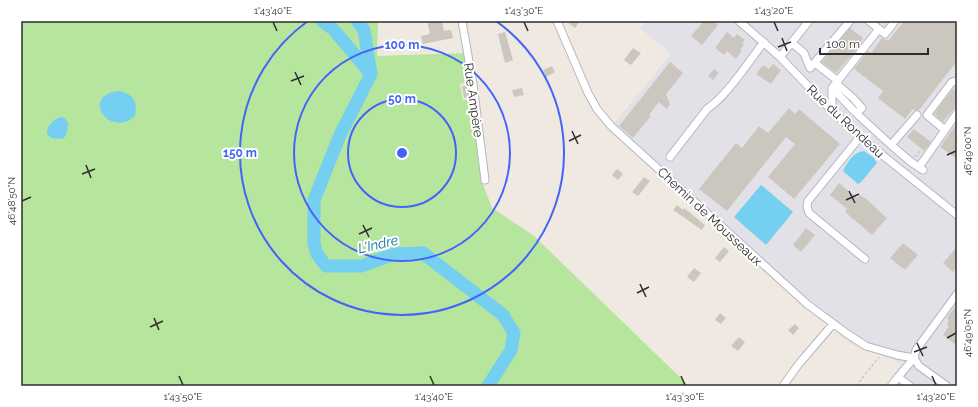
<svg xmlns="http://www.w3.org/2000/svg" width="978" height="407" viewBox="0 0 978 407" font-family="Raleway,sans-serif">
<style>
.industrial{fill:#e3e1e8}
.green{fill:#b6e59e}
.water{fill:#75cff0}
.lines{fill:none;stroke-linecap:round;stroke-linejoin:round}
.river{stroke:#75cff0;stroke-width:13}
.building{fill:#cbc7bf}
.minor-casing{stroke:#b4b7c1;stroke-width:9}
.path{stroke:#c9c9c9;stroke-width:1.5;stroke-dasharray:3 2;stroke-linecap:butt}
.minor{stroke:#fff;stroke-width:7}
.ticks{fill:none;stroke:#2e2e2e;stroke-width:1.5}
.ring{fill:none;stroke:#4264fb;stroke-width:2}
.labels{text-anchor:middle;stroke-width:4;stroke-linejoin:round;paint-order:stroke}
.street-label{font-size:13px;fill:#2e2e2e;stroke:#fff}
.water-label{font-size:14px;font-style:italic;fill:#0d6fa3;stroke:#fff}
.centre{fill:#4264fb;stroke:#fff;stroke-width:2}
.ring-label{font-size:12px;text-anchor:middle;font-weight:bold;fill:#4264fb;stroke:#fff;stroke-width:4;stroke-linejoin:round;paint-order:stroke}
.neatline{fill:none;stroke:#2e2e2e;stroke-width:1.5}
.ticks-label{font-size:10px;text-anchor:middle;fill:#2e2e2e}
</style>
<rect width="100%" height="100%" fill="#efe9e1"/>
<path class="industrial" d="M646,21H957V386H887L903,364L851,344L795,298L609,130L671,54L640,28Z"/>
<path class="green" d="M21,21H378L377,56L466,53L470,82L460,84L463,100L473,99L481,179L492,208L533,235L689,386H21Z"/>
<path class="water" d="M118,91C133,93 138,101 135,116C109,139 80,96 118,91Z
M61,117L65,118L68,123L67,133L64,138C38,143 46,121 61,117Z
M864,151L874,158L877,163L862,181L858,184L843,171C848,162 853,152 864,151Z
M761,185L793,212L766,245L734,217Z"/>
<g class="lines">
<path class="river" d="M322,21L333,29L371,74
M357,21L364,30L371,74L340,135L314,200V244L317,254L326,266H362L394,254L423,253L503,315L514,333L511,350L488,386"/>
</g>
<path class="building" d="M427,21H442L444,31L451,30L453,38L423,44L421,36L430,34Z
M566,21H580L575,28Z
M704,21H713L718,25L702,45L691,36Z
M904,21H957V61L919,110L915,111L913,109L905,119L878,98L883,91L854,69L868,51L871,53L882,38L888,41Z
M850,28L863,38L859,44L860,45L836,73L822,62Z
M505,32L513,60L505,63L498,34Z
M727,32L734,38L737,34L745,40L742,44L744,45L740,50L742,51L736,59L727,51L724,55L715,48Z
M633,48L641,53L631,65L624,60Z
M670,62L683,73L666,94L670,104L667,109L659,102L649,115L651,116L633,138L619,126Z
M773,64L781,70L771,84L756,74L763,65L769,69Z
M552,66L555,72L546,77L543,70Z
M714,69L719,73L713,80L708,76Z
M468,85L470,97L464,98L462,86Z
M522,88L524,95L514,97L512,90Z
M953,89L957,91V105L943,122L934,114Z
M789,108L795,114L799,109L840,144L794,199L768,177L795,144L786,137L727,211L699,189L736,143L742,148L759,126L768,133Z
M957,123V159L940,147Z
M914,129L931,142L924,151L907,137Z
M617,169L623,174L618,180L612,175Z
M644,177L650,181L638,196L632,192Z
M839,183L857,198L860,195L865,198L887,218L872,235L845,212L847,209L830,195Z
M677,205L683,210L684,208L705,225L702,230L673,210Z
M806,228L815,235L801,252L793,245Z
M903,243L918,255L905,270L890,258Z
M724,247L729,251L720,262L715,258Z
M957,247V267L953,272L943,263Z
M694,268L701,273L694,282L687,277Z
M957,304V346L943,335L949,326L947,325L949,320L947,318Z
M720,313L726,318L721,324L715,320Z
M795,324L799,328L793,335L788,330Z
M739,337L745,342L738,351L731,346Z"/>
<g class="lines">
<defs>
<path id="minor" d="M462,21L473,84L485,180
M557,21L588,93L597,109L611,126L807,304L846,333L866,346L897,355L914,358
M739,21L780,57L832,111L860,137L957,215
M869,21L885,34L895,21
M792,43L804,53L810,68L850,21
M780,57L809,21
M815,63L838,81
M836,83L853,98L862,108L856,113
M832,88L856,113L891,145L917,115
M832,111V88L879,29
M945,130L927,115L952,82L955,81L957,82
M860,137L808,201L807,206L809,213L865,259
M891,145L911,162L923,170
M670,157L707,109C727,96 749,61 764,42
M919,167L957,113
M914,358L919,366L947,386
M783,386L798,365L833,324
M891,386L898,377
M910,386L898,377L914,358L916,350L957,294"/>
</defs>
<use href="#minor" class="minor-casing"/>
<path class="path" d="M21,25L26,21
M915,157L920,151
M856,386L879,357"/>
<use href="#minor" class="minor"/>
</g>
<path class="ticks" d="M273,22L277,31M524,22L528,31M774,22L778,31M782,38L787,51M778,47L791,42M295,72L301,85M291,81L304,76M572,131L578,144M569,141L581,135M947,155L956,151M86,165L91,178M82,174L95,169M849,191L855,203M846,200L859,194M22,201L31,197M363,225L369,237M359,234L372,228M640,284L646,297M637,293L649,287M154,318L159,330M150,327L163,321M947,338L956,333M917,343L923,356M914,352L927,347M179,376L183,385M430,376L434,385M681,376L685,385M932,376L936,385"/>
<g class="ring">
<circle cx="402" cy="153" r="54"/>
<circle cx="402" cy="153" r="108"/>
<path d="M496 21A162 162 0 1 1 308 21"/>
</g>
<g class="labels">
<g class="street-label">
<text transform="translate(474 100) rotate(82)" y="5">Rue Ampère</text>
<text transform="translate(846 121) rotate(43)" y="5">Rue du Rondeau</text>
<text transform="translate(710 216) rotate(43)" y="5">Chemin de Mousseaux</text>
</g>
<g class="water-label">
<text transform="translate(378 244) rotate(-13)" y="5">L'Indre</text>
</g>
</g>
<circle cx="402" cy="153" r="6" class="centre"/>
<g class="ring-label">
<text x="402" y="49">100 m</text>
<text x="402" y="103">50 m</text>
<text x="240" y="157">150 m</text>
</g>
<rect width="978" height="407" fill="none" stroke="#ffffff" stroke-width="44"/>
<path d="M820 48v6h108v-6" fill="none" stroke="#2e2e2e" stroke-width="2"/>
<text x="826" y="48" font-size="12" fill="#2e2e2e" stroke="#ffffff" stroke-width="3" paint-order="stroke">100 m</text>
<rect x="22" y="22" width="934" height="363" class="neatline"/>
<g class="ticks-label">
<text x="273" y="14">1°43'40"E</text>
<text x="524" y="14">1°43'30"E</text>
<text x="774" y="14">1°43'20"E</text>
<text transform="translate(967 151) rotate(-90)" y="4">46°49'00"N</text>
<text transform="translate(11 201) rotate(-90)" y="4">46°48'50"N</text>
<text transform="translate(967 333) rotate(-90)" y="4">46°49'05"N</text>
<text x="183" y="400">1°43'50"E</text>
<text x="434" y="400">1°43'40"E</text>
<text x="685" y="400">1°43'30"E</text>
<text x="936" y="400">1°43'20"E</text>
</g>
</svg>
